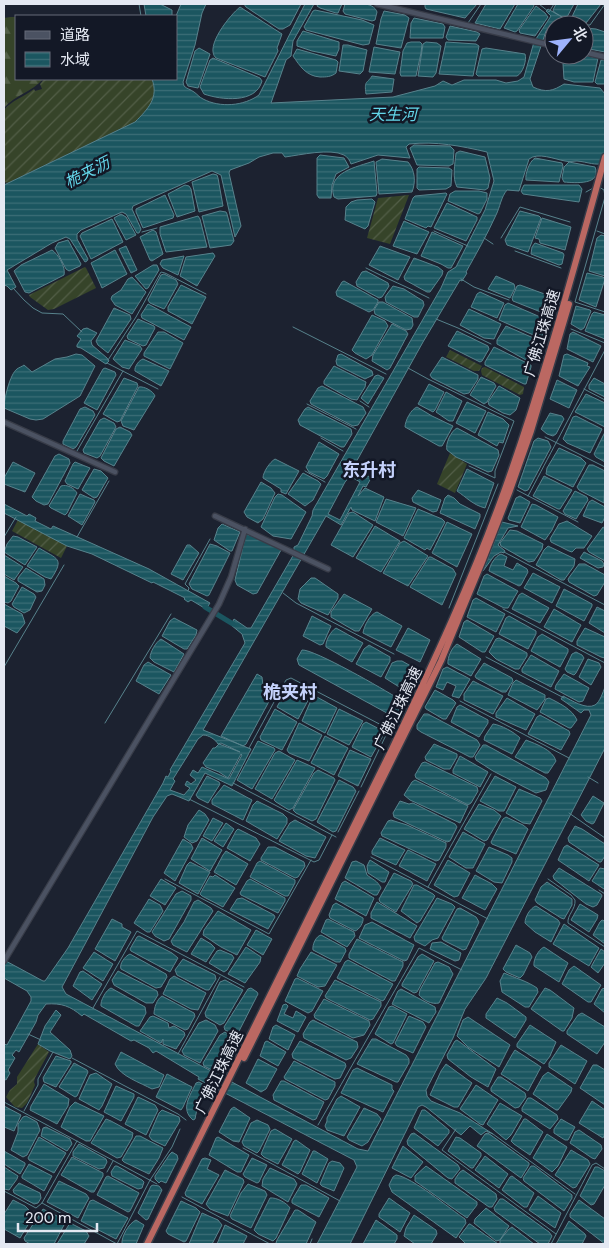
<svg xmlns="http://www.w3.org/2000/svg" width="609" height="1248" viewBox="0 0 609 1248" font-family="'DM Sans','Noto Sans SC',sans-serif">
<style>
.forest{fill:url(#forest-firs)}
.garden{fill:url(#garden-furrows)}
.water{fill:url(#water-rules);stroke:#57828c;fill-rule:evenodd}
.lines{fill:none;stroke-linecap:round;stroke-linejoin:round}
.stream{stroke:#57828c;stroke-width:1}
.river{stroke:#1b5660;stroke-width:5}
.secondary-casing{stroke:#383c48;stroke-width:7}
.highway-casing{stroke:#383c48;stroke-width:9}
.secondary{stroke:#4b5262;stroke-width:4.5}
.highway{stroke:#bb6862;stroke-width:6}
.labels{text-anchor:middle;stroke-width:5;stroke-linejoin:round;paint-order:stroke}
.street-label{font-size:15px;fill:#e4e8f2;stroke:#131826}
.water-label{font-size:16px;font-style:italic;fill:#63d6ea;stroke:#131826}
.quarter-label{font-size:18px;font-weight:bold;fill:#c5d2fc;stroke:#131826}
</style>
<defs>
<pattern id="forest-firs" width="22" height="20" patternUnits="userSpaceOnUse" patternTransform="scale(1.25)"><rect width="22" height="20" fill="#364429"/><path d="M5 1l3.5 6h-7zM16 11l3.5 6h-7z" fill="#535f48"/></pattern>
<pattern id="garden-furrows" width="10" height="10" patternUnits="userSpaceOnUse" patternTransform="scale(1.25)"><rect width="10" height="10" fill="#364429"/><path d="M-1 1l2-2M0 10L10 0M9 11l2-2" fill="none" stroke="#535f48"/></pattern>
<pattern id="water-rules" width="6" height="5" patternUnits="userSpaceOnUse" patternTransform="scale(1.25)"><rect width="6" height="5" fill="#1b5660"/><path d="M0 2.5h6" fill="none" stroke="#3c6e77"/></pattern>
</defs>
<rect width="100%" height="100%" fill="#1c2230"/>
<path class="forest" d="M16,16V79H43C32,92 15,95 4,108V18L17,16H18Z"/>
<path class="garden" d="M44,79H152C159,98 148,109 135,122L8,183L4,182V110C12,100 24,97 34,89L35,91L42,89L40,84Z
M409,195L390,244L367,238L378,198Z
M85,267L86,268L96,288L54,309L48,310L30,297L29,295Z
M450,350L482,366L479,371H474L446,357Z
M485,367L524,387L523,394L520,395L482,375L481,371L482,368Z
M450,453L467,464L455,493L437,484Z
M18,520L67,546L61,558L12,531Z
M38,1044L49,1052L35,1078L34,1082L35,1085L27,1103L22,1108L15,1107L6,1097L10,1090L17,1084V1077Z"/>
<path class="water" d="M144,4H160L172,10V16H146Z
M181,4H206L202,13L195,45L183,82L184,86C187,89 190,89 194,92C197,94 199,97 203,99C220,108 244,106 259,95L305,4H314L293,41L291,56L286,60L271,103L393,97L435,86L443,81L452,85L464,80H496L506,83L518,81L524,77L534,42L551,16L546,11L548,9L567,20L563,25L554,21L546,31L530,79L533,87C546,93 553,91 564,84L600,88L605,94V163C595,166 588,162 577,161C573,161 569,162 565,161C554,159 538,152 529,159L519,191L507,190C501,197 500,207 496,215C487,235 476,254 466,272L467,273L462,281L460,280L423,342L350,473L362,480L364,477L368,476L371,478L366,487L363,486L358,496L365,488L384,497L375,521L352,510L351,507L341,525L326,516L203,730L251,749L232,786L205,773L189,801L172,794L167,796L153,817L62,987L66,994L358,1149L368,1151L591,715L589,710H584L581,713L561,699L563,696C571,700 586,710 595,705C600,702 603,692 605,687V748L486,978L465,1009L453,1038L426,1090L427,1096L431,1101L460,1113L493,1134L486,1131L481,1135L470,1126L461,1135L426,1107L422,1105L418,1107L350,1244H317L357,1167L354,1160L198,1079L199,1077L156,1051L153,1053L149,1048L134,1040L131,1041L84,1014L82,1016C70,1006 62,1003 46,1004L38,1015L36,1022L19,1052L16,1050L12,1055L15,1058L8,1070L10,1073L6,1080L4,1079V1044L7,1045L31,1001V997L27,991L4,978V960L43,981H45L68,948L163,783L166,776L168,777L171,771L170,770L245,643L242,634L231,625L234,619L247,628H251L294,554V547L298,545L312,516L313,510L441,288L448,272L456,267L485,210L494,181L487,152C461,146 436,141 409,144L406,147L410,158L378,155L351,164C350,161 348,157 344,155C330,148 300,155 285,157L282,153H273L259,157L249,163L230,170L229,173L241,226L235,237L221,175L212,171L133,206L132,209L141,229L139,233H137L126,214L122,212L81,230L77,234V239L88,259L87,261L85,262L70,239L66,237L52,243L7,270L16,287L11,290L7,286L4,285V185L135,122C148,109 159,98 152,79H176V16ZM350,476L360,482L340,520L328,514L345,482ZM203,735C209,735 216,740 218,744L221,743L240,752L219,744L215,748H213L203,763L206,767L219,772L228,778L241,754L242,755L229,779L202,767L198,773L193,770L190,775L196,780L191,784L187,781L185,785L190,788L184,795L170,790L175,781L173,779L198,739Z
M244,4H301L290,25L283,29H279L246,7Z
M318,4H342L338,13H336L320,8L317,6Z
M345,4C356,4 373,1 377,12L375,20L372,21L345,14L343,11Z
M425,4H477L465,18L426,9L425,7Z
M486,4H515L500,29L475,23Z
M518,4H533L534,6L517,31L515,32L504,28Z
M556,4H574L567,17L564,18L554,12L553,10Z
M578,4H601L586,23L571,19Z
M536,6L545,13L548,17L535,36L520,33L519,30Z
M240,7L282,34L277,48L278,51L265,77L216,58C204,47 230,15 240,7Z
M315,10L362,20L374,25L369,44L363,45L306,30L304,27L313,11Z
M384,11L405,15L409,18L401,48L376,44L381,19Z
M414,18L443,24L445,27L443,38H410L411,23Z
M450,26L477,32L480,34L476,41L448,40L446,37Z
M584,28L596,29L605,32V52L584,48Z
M303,31L339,42V49L336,56L312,51L297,46V41Z
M411,42H420L422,44L421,53L416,76H401L400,73L403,51L407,43Z
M426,42L437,43L441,46L436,73L433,77L418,76L423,44Z
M446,42L476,44L479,46L473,76L439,74Z
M343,45H348L367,50L363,71L360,74L339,71Z
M374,47L400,52L395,74L369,72Z
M199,48L210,54L198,88L188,86L186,82L195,51Z
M297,49L336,60L338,62L336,73C331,77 326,77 320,77C306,76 300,66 293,56Z
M482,49L486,48L525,54C527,60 523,73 517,76H478L476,74Z
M566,55H583L598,58L593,82H574L564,79L563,64Z
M213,58L260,78L262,81C256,104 221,100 204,94L200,87L210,60Z
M601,60H605V84H597L595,82Z
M372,76L394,79L392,92L366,94C364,80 367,84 372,76Z
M414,145L450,146L454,150L453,164L449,166L417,165L410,148Z
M460,151L485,157L490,178L488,188L485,190L457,187C452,178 455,164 456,153Z
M320,155L344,158L349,167L336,174L332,185L331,198H319L317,195V158Z
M535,158L562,163L563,166L559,182L526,180C525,174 529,162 535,158Z
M382,159L408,162C415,170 416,182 412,192L379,194L376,162Z
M374,161L377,193L376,196L338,199L334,197C326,172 357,167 374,161Z
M569,162L595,167C602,185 576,183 564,182L562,178L564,167Z
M419,167L449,168L452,170L451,186L446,189L419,190L417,188V169Z
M213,174L217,175L218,178L223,206L199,212L192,182Z
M185,185L189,186L191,189L195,211L177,217L168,194Z
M524,185H579L582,189L579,202L523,194L521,191Z
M455,191H479L487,193V199L480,213L478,214L448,201L450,194Z
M446,193L447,194L431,227L428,226L426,228L405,219L413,198L415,196Z
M165,195L174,215L173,218L143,228L136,212V209Z
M357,200L372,199L375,202L368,226L365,229L345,220L346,207L351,202Z
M447,203L477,217V220L466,241L434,228Z
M220,211L226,212L227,214L234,241L231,245L210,248L202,216Z
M520,211L539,216L541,218L528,252L507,245L505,240Z
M121,214L126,217L136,235L126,240L114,218Z
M198,216L200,219L207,247L166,252L160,234V227Z
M542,218L571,227L565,250L540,243L539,239L535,238Z
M112,219L123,242L91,259L80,236L82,233Z
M404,221L429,232L417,254L393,246Z
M153,230L156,232L163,254L152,261L150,260L140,237Z
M432,232L463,246L451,268H448L441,264L421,256Z
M601,235L605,236V276L589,271L597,238Z
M68,240L81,264L80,266L69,271L66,269L55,248L58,243Z
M535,243L563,253L564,255L562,264L559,265L531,254L532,247Z
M126,246L137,270L131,273L119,249Z
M380,246L410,257L398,280L369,265Z
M52,250C58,254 66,267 64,275L29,293L25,292L14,271L21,265Z
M115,250L127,274L102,288L91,263Z
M213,253L215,256L197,286L180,276L186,257Z
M184,256L178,275L163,268L160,264L162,260Z
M414,258L438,267L443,271L442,275L430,292H427L405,280L404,277Z
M153,265H157L159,270L148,288L146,289L135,276Z
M366,271L388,283L389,286L382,297L379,298L357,286L356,282L362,272Z
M587,273L603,277L605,279L596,307L579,300Z
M164,274L176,280L178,284L166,306L164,309L150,303L148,300L161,275Z
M496,276L514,284L515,288L510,298L488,289Z
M132,277L146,292L132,314L115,305L111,299L112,296L121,290L128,279Z
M344,281L378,300V302L373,310L369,312L337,296L336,292L342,282Z
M181,285L206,297L192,324L168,311V307Z
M520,285L550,296L551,299L546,314L513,301L512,298L517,286Z
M393,286L404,289L423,301L424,305L418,317H414L386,302L385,297Z
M480,292L504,303L497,318L471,307L477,294Z
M379,302H383L412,318L413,325L411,329L406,330L375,314L374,310Z
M508,303L545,319L546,322L542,336L538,337L499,320L505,305Z
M148,304L191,327L184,340L142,318L141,315Z
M576,306L590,310L591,311L584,328L581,330L571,324Z
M114,308L130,315L131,319L108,353L98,345L96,341Z
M469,309L501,324L494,339L484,338L460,325Z
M594,312L605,315V339L585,331L592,314Z
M372,315L385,321L388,326L372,355L366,359L355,353L352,350Z
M138,319L154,326L155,328L146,345L143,346L128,339L127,336Z
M392,324L406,331L408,334L390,368L387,370L372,361L373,355Z
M506,326L538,340L539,343L533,359L526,360L497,344V340Z
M87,328L97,333L91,341L92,345L107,358L109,361L106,364L81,348L77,347V345L81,339L77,336L83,329Z
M457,331L488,346L489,349L482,361L480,362L448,346Z
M158,332H164L183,343L170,369L144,356V353Z
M573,332L601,346L593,362L567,349L570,334Z
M125,340L140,346L142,349L129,369L122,367L113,359Z
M494,347L531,365V367L526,384H524L485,365V362Z
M76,354L82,355L95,366L80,396L43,419L36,420L30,419L4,408C4,399 10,374 17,369C18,368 23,366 24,365L32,372L55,359L67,357Z
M341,354L372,371L373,375L365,379L337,365L336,361L338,355Z
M567,354L588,363L587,366L590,367L578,386L559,376L564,355Z
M442,357L478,375V379L469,393L464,394L432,378L430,375Z
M143,359L169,371L161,386L135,371C134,367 139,360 143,359Z
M334,366L366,382L365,387L357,400L351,399L324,384V381Z
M105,368L115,372L116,375L97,410L84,403L103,369Z
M378,375L384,378L368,404L361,398L375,376Z
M481,377L494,383L496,386L487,402L484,404L470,395Z
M124,378L137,383L138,386L120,421L117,422L103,414Z
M594,378L605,384V397L589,389V385Z
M557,380L577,390L569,408L550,399Z
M429,384L444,392L435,410L433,412L418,404Z
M322,386L363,407L366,413L358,425L353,426L311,404L310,401L318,388Z
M499,386L520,398L516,410L510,415L503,413L489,405L488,402Z
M139,387C144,386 153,391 155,396L134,430L123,426L121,421Z
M446,392L462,401L453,421H449L436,412Z
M586,394L605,403V427L575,412Z
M467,402L486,411L475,433L456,423Z
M85,407L93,411L95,415L76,447L73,449L63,444V441L80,409Z
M308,407L351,429L352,434L344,447H341L300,425L298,420L305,409Z
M417,407L432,416L453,426L442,446H439L405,427C405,421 411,409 417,407Z
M488,412L503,419L509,425L503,443L499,442L497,446L478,435Z
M550,413L562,416L564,419L556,434L553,436L547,434L541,429Z
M576,416L602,429L590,453L567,443L563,439L573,417Z
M104,418L114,423L116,427L100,456L97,458L84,453L83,450L100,420Z
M120,427L130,432L132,435L114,466L104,461L101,458L116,429Z
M457,428L498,450L499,455L492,471L488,472L456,457L447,450C445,444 451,431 457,428Z
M605,432V462L596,457L594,454Z
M538,438L548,441L551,447L528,490L525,491L518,487L534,441Z
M319,442L339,454L327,476L324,479L309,472L306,467Z
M559,448L581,458L586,463L573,487L546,474L547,468Z
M59,454L69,459L70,463L48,504L44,505L36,501L32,497L55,456Z
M275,459L299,471L286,494L281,492V489L263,478C263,472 270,462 275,459Z
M13,462L35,473L25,492L4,484V478Z
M75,462L90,468L78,489L67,484L65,481L73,464Z
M589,465H593L605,471L604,503L579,490L577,487Z
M94,469L101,471L108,478L97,497L94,498L82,490Z
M467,469L494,483L485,508C473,505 466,497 457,491Z
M303,473L318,481L321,484L313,500L305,506L288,494Z
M544,476L572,490L560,509H558L533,496Z
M261,482L271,488L275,493L263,519L258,523L247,517L244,512Z
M61,486C67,484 74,488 77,493L67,513L65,515L51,508L49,506Z
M418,490L441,500L437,511L433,512L413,502L412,498Z
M575,491L587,497L588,500L576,519L565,514L563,511Z
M80,494L94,500L95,502L82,525L68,516Z
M278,494L282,495L306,512L291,539L273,536L261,527L275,497Z
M448,495L454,498L460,504L480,514V517L475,529L440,513L445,498Z
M520,496L530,502L520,523L509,520L508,518L516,498Z
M386,499L416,508L403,536L376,522Z
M592,500L605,507V517L602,523L583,516L589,502Z
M4,504L27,516L29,514L36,518L35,521L51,529L53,526L149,569L210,603L206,609L191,600L188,602L184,599L185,598L153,582L152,583L92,554L67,546L4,513Z
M532,504L536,505L558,517L552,530L545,540L521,527Z
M418,509L442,519L445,522L430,550L427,548L425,550L404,538Z
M353,512L373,525L353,557L331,545L349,513Z
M567,521L592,536L584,548H576L572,552L569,551L551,542L550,539L559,524Z
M447,522L472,534L457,567L432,553Z
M502,522L518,526L508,528L498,545L505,551L504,553L501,552L494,556L483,571Z
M222,524L240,532L232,551H230L214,540L218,528Z
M375,526L400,541L381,572L356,558Z
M603,527L605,528V561L589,552L587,549Z
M510,530L517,531L543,544L542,549L534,561L529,562L501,546L500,543Z
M246,534L261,539L281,550L257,593L253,594L237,585L235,580Z
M13,536L18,537L37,547L25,565L4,552L7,544Z
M404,541L428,556L408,586L383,573L400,543Z
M210,544L217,546L230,553L209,595L207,596L192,589L189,584Z
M187,545H190L199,553L183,580L171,574Z
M548,546L575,559L574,566L564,580H561L536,565L544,550Z
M39,548C57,559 65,558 51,579L45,577L27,566Z
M584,552L602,561L604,564L603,567L598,568L580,558Z
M501,554L507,557L504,566L513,570L517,563L527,569L528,572L521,585L519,586L489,571C490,565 495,556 501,554Z
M4,555L23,567L14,580L4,574Z
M429,557H431L453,569L456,574L442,605L410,587Z
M579,564H585L605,575V582L597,595L594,596L569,582L568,579Z
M26,568L44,579L45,585L42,591L37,592L18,581V578Z
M533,573L560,587L552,603L524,588Z
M487,574L518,591L508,608H504L477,594L484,576Z
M4,576L16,583L19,586L11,601L8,603L4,602Z
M311,578H315L338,594V598L328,615L301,603L298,599L300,589Z
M22,587L34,594L36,597L30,610L24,613L14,607L12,604Z
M564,589L592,604V606L584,621L556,606Z
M522,593L549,608L540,623L512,609L519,595Z
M344,594L372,609L359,631H355L331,617V612Z
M476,598L505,614L496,632L467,617L473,600Z
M4,604L22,614L25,623L17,633L4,626Z
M597,607L605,611V633L589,623Z
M554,609L581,625L572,642L544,627Z
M377,612L402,626L391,647L363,633C364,626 370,614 377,612Z
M312,616L331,626L323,644L320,645L303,636Z
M509,616L536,631V634L528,649L499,634L506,618Z
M174,618L197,630L196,635L187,649H184L162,636L170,621Z
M467,620L494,636L485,652H482L459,637L464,622Z
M336,628L363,643L352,662L326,647C325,641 331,631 336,628Z
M408,628L430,640L420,662L396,650Z
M585,628L605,637V658L601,657L577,645V641Z
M542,634L568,649V652L560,667L531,651L538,637Z
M499,638L527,653V656L519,669H515L496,659L489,652L496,639Z
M161,639L184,654L174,672L154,662L150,658C150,652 156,642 161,639Z
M457,644L481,659L471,676L448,664C447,658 452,647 457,644Z
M369,645L390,657V661L381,677L356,664L364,649Z
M302,650C314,649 385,690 399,699L401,704L396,718L299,665L297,659Z
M576,652L582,655L584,658L576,673L574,675L567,672L565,669L572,654Z
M531,655L559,671L551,687L522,672V669Z
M588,659L599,663L601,667L591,685L579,677Z
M397,661H402L418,670L411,687L408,690H404L385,678L392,663Z
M148,662L171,675L159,694L136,681L144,665Z
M484,663L512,678L513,681L506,692H502L476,678L475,676Z
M447,667L470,679L459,698L452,696L456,686L447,682L443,690L436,687L443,669Z
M257,674L262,677L263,686L273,694L246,744L243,746L221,736Z
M564,674L589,688L583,701L579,702L555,689L556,685Z
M516,680L545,695V699L537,710L508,695L513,683Z
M473,681L503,696L493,714L464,700V694Z
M290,682L309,691L311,695L298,719L277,707Z
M435,690L453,700L456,703L446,719H443L426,709L425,707Z
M315,696L337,708L325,733L302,721L312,698Z
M507,698L535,714L526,730L496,717V713Z
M549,698C559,703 572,709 577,720L571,728H569L540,712L546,699Z
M460,705L488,720V723L479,737L451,722L457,707Z
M275,709L297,722L282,750L261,740L260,737Z
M339,709L363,721L349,745L327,734Z
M424,714H428L477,740L480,745L473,757H470L421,732L417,729V725Z
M540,715L569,731L570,734L561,750L528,734L537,717Z
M366,722L385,732L371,757L352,747L363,724Z
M299,723L322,735L309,761L289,753L287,750Z
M493,724C501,725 514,732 520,738L512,754L484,740L485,736Z
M325,736L348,748L334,775L311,763Z
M526,740C536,744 553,750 556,761L548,773H545L515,757Z
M258,741L274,748L275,750L252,789L237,780Z
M434,744L457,754V757L450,769H444L426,760L425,757Z
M483,745H486L546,778L549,782L546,790L536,793L493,771L476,760L475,757Z
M350,750L371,759L358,786L338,776Z
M279,751L295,760L272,799L255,789L275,753Z
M460,756L488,772L480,787L453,773V770Z
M297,760L315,768L293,808L289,810L276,802L274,800Z
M425,762L477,787L478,791L471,803L468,805L416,778L415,775L422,763Z
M318,770L334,778L335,780L316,819L312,821L296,813L293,810L314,773Z
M207,776L219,782L220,784L208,803L198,798L196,795Z
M495,776L516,787L504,811H499L480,801Z
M339,780L353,787L356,791L336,831L333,832L317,822Z
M415,780L468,806L460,823L410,800L404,795L412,782Z
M224,785L252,800L243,820L212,804V800Z
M519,789L540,798L542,801L530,824L523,823L506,813Z
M593,796L604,803L594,823L592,824L586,821L581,815Z
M257,801L283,814L287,818V823L277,839L246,821L253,805Z
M400,801L409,804L413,803L455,824L457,827L450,841L447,842L394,817L393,813Z
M479,804L494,810L501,816L487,840L484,841L464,829Z
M199,810L205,814L209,820L197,841L192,843L184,837L188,825Z
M506,817L523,825L528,829L516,854L492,844L491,842L503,819Z
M213,818L223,823L212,841L203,836Z
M295,820L326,837L315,858L306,856L279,841L290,823Z
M391,820L407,825L446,843V847L439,860L436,861L382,836L381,833L388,821Z
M226,823L234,829L223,847L214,841Z
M575,826L582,829L605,844V856L601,862H599L569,842L568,838Z
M238,829L256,838L260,844L250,861L227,848L236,831Z
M463,832L485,844L473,868H466L449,857Z
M202,838L222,850L210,871L191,859Z
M380,838L405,850L396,865L372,854V851Z
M183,839L191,844L193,848L175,881L164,873Z
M567,845L599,865L589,881L558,860L564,847Z
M268,847H275L304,862L305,866L298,877L295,878L261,860V858Z
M489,847L508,855L512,858V862L502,883L494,882L476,871Z
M408,850L436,864L427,881L399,866L406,853Z
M226,851L248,864L236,885L214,872L223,855Z
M370,860L389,872L385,882H382L368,873L367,866Z
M448,860L470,873L458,896L454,897L434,885Z
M260,861L295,880V883L288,896H285L250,877L257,863Z
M356,861L364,865L367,875C372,879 378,881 381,888L377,895H374L345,878L352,862Z
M190,862L210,872L198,894L179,883L187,865Z
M559,868L601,894L602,896L597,905L593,907L586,904L554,879L553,876Z
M600,868L605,869V888L604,889L592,881Z
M394,873L411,881L413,884L396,912L380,902L379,899Z
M215,875L235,888L223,907L202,896L200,894L210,876L213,877Z
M475,875L492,884L497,889L485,910L462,898Z
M161,879L176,888L165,905L150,896Z
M250,879L285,898V901L278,913L241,895L240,893L247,881Z
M345,881L374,898L366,916L335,899L342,883Z
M547,882L572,899V905L564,919L561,918L537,903L535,900L541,887Z
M414,885H417L433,894L435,896L420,921L417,923L401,911Z
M182,891L191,896V900L169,939L164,941L155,936L152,932L176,894Z
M242,898L274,915L275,917L268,929L230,910L237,899Z
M437,898L452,904L455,907L438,938L432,940L425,946L415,941L414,937Z
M149,899L160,905L163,911L150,932H147L134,923Z
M198,900L211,908L213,911L187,952L173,945L171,941L184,922L194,902Z
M377,902L417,926L410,938L371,918V913Z
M336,903L363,918C364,922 359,930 355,931L330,918L329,915L333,905Z
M580,904L598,915L597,919L589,932L571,920Z
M536,906L558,920L560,923L551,942L535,932L525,923C525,917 530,908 536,906Z
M460,908L476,917L479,922L466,949L463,950L443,940L442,938L457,909Z
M218,911L251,930L237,955L221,947L203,935L204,930Z
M112,919L122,924V927L131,932L115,961L95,949Z
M328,919L354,932L355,936L347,947L321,932L326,920Z
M602,920L605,921V944L593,935L600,922Z
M372,922L414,945L407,960L404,961L359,938L365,925Z
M564,924L599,948L589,966L553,944Z
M256,930L272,939L263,955L247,945Z
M321,935L345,948L346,951L340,962H336L313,950C312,945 316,936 321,935Z
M139,936L172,953L178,958L170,972L131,951L130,949L137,937Z
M201,938L211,944L215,948L206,962L191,954Z
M357,939L403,962V966L395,981H392L349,958V954Z
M441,942L461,953L459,960L455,961L430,949L432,943Z
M516,945L530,953L532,957L523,975L520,978L506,972L503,969Z
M246,947L261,957L260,962L245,983L228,974Z
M544,947L568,963L559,982L534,966C533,960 538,950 544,947Z
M601,949L605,952V963L598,973L591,967Z
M220,950L232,955L234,958L227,970L224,972L209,963L217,951Z
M94,952L113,964L103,981L83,968Z
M311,952L337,965L325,986L318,987L297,976L300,969Z
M130,954L166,974L167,977L161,987L156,988L121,969C119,964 125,956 130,954Z
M422,954L434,961L417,992L414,993L402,986V984L418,957Z
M183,959L215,975L216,979L209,990H206L177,975L175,970Z
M348,960L393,984L384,1000L382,1001L337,978L345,962Z
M438,962L449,967L453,974L439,1003C432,1005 423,1000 419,995L420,990L435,963Z
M574,966L601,985L591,1002H588L562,984L569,970Z
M83,971L102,984L92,1000L73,986L80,972Z
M118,971L157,991L158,995L153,1003H146L114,985L112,980Z
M504,973C515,978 527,981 537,988L538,992L529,1007H525L502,992L500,981Z
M174,976L206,993L198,1010L191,1009L163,994L170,979Z
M297,978L323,991L312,1011L308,1013L285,1001L295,979Z
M225,980L243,990L224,1023L220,1025L206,1017L205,1013L220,982Z
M335,980L381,1002V1006L373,1019L370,1020L326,998L325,996Z
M111,988L145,1007L146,1013L139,1026H136L101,1006C100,1001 106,990 111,988Z
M251,988L257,992L258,994L237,1035L225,1030L224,1027L248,989Z
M545,988L550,990L574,1008L572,1018L564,1031H562L531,1009Z
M605,988V1013L594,1004L602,989Z
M401,989L435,1007L436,1012L429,1023L392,1004L398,991Z
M162,996L194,1013L195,1016L188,1029L185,1030L154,1014C154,1008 157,999 162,996Z
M497,998L507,1003L526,1017V1020L515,1038L486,1018V1014Z
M324,999L369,1021L370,1025L364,1035L353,1038L315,1018L314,1015Z
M286,1004L288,1006L284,1014L293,1018L296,1011L306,1017L298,1032L277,1021L283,1005Z
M392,1006L407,1014L393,1043L391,1044L375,1034L389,1007Z
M56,1010L61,1015L50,1032L70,1050L72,1056L70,1059L50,1051L38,1044L45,1026Z
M582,1013L605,1027V1042L597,1054L567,1034V1031L578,1015Z
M153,1016L168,1023L169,1028L174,1026L184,1032L185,1035L176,1049L163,1044V1039L161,1043L140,1031L150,1017Z
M409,1016L423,1022L426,1027L413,1053L397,1046L395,1043Z
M468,1017L510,1045L499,1067L468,1047L457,1036L463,1020Z
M206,1020L215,1025L218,1031L200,1063L184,1055L182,1051L199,1023Z
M313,1020L357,1042L358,1047L351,1058L346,1060L304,1038L303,1034L310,1022Z
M276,1025L295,1035L288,1050L269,1039L273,1027Z
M530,1025L556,1042L550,1056L544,1064L517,1047V1044Z
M225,1032L235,1040L220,1069L214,1071L204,1066L203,1063L220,1035Z
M372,1039H376L406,1055L409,1059V1063L398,1082H396L357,1064Z
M457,1040L496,1069L488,1087L471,1077L448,1059L447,1055L455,1041Z
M267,1041L286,1052L278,1066L260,1056L265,1042Z
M300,1041L345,1063L346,1066L340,1078L335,1079L293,1058L292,1054Z
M561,1045L587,1061L575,1084L549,1067V1063Z
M515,1050L541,1067L528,1091L501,1074L513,1053Z
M121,1052L164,1075L159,1087L152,1089C141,1083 120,1076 115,1064Z
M56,1056L71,1061V1063L56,1087L44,1082L43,1078Z
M258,1059L277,1069L266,1089L261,1092L246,1083Z
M294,1061L335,1082V1086L328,1099L325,1100L285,1079L284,1077Z
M74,1063L87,1070L88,1072L77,1096L75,1097L59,1087Z
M446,1064L472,1083L458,1107H454L430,1095L441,1071Z
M593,1065H597L605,1070V1105L580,1088Z
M357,1068L392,1085V1089L394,1091L383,1112L341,1093L353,1070Z
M548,1072L572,1088L571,1092L558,1110H556L533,1094L543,1076Z
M96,1073L112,1084L102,1106L99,1110L79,1099L90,1075Z
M167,1074L192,1087L183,1107L181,1110L156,1097Z
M498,1077H501L525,1093L526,1097L519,1107L515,1108L491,1091V1088Z
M281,1081H284L324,1102L316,1119L313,1120L274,1100L273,1095Z
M199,1082L206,1086L208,1090L197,1109L195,1119L193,1120C180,1109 190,1096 196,1083Z
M44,1084L69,1099L68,1106L57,1124L30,1110L31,1106Z
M476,1085L498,1100L483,1125L480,1124L460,1109Z
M116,1086L134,1094V1097L121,1121L104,1112Z
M341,1096L360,1107L344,1136L327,1130L325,1126L327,1121V1118L337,1099Z
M138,1097L155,1105L158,1110L146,1135L125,1124Z
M528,1098H531L557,1115L558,1119L550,1129L522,1111V1108Z
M592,1101L605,1110V1134L603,1138L579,1123Z
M75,1102L104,1116L90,1141H86L61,1127L70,1107Z
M500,1103L522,1116L511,1135L506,1140L487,1124Z
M4,1106L21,1115L14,1131L4,1127Z
M234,1107L250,1118L239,1142L233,1141L219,1132L231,1109Z
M364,1108L377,1114L381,1119L368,1142L362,1146L349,1140L347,1137Z
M162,1110L179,1117L180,1121L165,1146L152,1140L149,1136L159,1113Z
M422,1110H425L449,1130V1133L438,1146L414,1128Z
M26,1116L37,1122L40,1130L27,1155L23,1157L11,1150L18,1132V1124L23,1117Z
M106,1119L111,1121L133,1133L132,1138L121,1157L117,1158L91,1143Z
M524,1119H526L543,1132L530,1155L514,1144L511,1141Z
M561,1119L575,1127L568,1140H565L554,1133V1129Z
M257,1120L268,1125L270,1129L259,1151L257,1153L244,1146L242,1142L251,1123Z
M46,1127L70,1139L72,1144L67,1151L41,1136L43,1128Z
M275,1129L292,1139L278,1164L264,1157L261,1154L271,1131Z
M579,1130L601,1145L602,1149L595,1159L592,1158L570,1143L575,1132Z
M414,1133L458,1165L460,1169L452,1179L448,1178L408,1145L407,1141L411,1134Z
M488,1133L529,1163V1165L521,1178L477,1146L485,1134Z
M547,1134L567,1147L558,1166L552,1172L533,1158Z
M136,1136H140L163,1148L159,1158L149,1174L124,1162L122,1160Z
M39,1137L66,1153L54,1173L29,1160L28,1158Z
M218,1137L249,1155L241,1172H237L209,1155L216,1138Z
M456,1137L460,1138L481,1153V1156L473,1168H471L448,1151Z
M296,1140L310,1150L300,1172L298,1174L282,1165L294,1141Z
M79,1144L106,1159L107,1162L104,1168L99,1169L73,1156V1152Z
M403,1146L423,1162L411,1178L392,1168Z
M571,1150L588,1160L590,1164L576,1187L573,1188L555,1175Z
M4,1151L25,1163V1165L20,1174L4,1164Z
M313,1151H315L328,1159L317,1183L302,1174Z
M172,1152L177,1155L178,1159L166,1183L161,1181L159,1183L155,1179V1176L170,1154Z
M485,1156L508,1174L499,1188L475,1170Z
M72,1157L103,1173V1176L94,1192H91L61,1175Z
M205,1158L211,1160L207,1169L219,1175L202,1204L186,1196L185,1193L202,1159Z
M252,1158L267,1165L259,1182L257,1183L245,1177L243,1174Z
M332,1161L340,1163L344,1168L334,1191L322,1186L320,1184L329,1163Z
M29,1164L52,1176L44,1191L22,1178V1176Z
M117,1166L142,1180L144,1182L142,1188L138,1189L112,1176L111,1172L115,1166Z
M426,1166L477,1202V1205L467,1218L415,1181V1176Z
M531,1166H534L572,1195V1198L564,1211L524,1181L523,1178Z
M4,1167L18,1176L17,1179L9,1190L4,1189Z
M595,1167H598L605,1171V1185L594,1204L591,1205L580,1196Z
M270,1168L294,1179L297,1184L288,1202L262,1186L263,1179Z
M225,1170L243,1179L244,1182L228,1216L210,1209L206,1204Z
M463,1170L496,1194L497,1199L492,1207H489L455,1183V1179L460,1172Z
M396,1175C412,1177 450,1209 465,1219L466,1223L456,1238L392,1192L389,1185L393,1177Z
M108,1176L139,1193L130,1211L128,1212L97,1195L106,1177Z
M512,1176L534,1193L527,1207H524L502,1190L510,1177Z
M59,1181L86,1194L89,1198L78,1218L47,1202Z
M19,1183L40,1193L41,1198L38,1203L34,1204L14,1193L13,1190Z
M248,1184L265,1191L267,1195L251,1228L232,1219L230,1216L241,1193Z
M153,1185L159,1186L162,1190L148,1219L146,1220L138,1213L151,1186Z
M301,1185H306L329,1198L319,1217L292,1203V1200Z
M538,1196L561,1213L555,1228L529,1210Z
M270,1198C276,1197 287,1203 290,1208L276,1238L273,1241L258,1234L254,1230Z
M389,1198L410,1213L400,1232L379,1217V1214Z
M500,1199H503L549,1232L552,1236L548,1244H540L495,1211L494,1208Z
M13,1200L25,1206L34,1215L20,1238L4,1229V1214Z
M93,1200L128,1218L116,1239L81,1221L90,1201Z
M579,1200L605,1219V1244L570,1217V1214Z
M181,1201L196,1208L200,1212L186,1241L184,1242L168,1234L166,1231Z
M486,1208L509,1226L500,1240L509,1229L512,1227L534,1244H500V1240L496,1241L474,1223L475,1219Z
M43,1209L63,1219L65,1223L54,1244H30L25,1241L24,1238Z
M295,1210H298L316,1222L306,1244H278L276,1243L277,1240Z
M202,1213L218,1220L222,1225L212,1244H189Z
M414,1215L436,1230L437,1234L431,1244H415L404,1236L406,1228Z
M136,1220L144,1225L136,1244H122C121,1237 129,1223 136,1220Z
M376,1220L397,1235V1239L394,1244H363Z
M569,1221L585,1234L586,1236L582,1244H556Z
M70,1223L86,1231L89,1236L84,1244H57Z
M469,1224H470L498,1244H466L459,1237Z
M225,1225L247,1236L243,1244H217Z"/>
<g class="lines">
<path class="stream" d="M139,4L141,16
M539,4L549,12L554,4
M566,22L583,25
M468,23L481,4
M584,25H590L605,4
M599,187L604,190L605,197L575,302L605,312
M586,192L595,187
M434,231L468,246
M597,231L605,234
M142,232L157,228
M484,238L493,244
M501,238L520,207L570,222
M515,251L561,268
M366,268C387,279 408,287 429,298
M461,279L474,287L509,300
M13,288L24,300L33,308L42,313L63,314L82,332
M436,319L458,328L491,344
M293,327L386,374
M571,329L605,343
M108,360L136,317L161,272L165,273L206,294
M107,363L158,389
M408,368L428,379L514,421L495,471V478L469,466
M584,389L605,400
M360,401L369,407
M307,404L356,429
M545,437L605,467
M321,438L343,451
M77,451L123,371
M305,471L325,482
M517,490L578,522
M528,496L605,350
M4,537L16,517
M77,537L109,481
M504,552L605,605
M188,591L189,588L185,584L210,539
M283,593L296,603L394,654
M449,608L498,484
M503,609L605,663
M486,657L564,698
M4,667L64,565
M460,701L569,758
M105,723L171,614
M249,748L286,680L291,678L389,729L361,787
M588,777L598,783
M233,783L336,837
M189,799L314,862L319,860L332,835
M569,813L605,838
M338,832L359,791
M371,857L488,919
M165,879L269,934L311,860
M548,879L571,895L575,900C576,909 567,915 568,923L605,947
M428,887L491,774
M599,890L605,894
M93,1008L137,931L244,987
M28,1034L41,1040
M178,1054L220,977
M72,1058L178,1114L186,1120
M4,1102L157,1184
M24,1111L38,1085V1079L53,1052
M318,1125L419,948L462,970
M456,1129L442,1150L556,1234
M493,1134L575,1194
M243,1148L340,1201
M107,1172L113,1161
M4,1191L36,1208L42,1203L77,1141
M182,1197L270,1244
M42,1203L117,1244L150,1180L172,1147L180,1129
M310,1244L312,1239
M551,1244L592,1165L596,1163L605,1169"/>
<path class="river" d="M205,607L233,624"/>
<defs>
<path id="secondary" d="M377,4L554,46
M584,52L605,57
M4,422L115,472
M215,516L328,569
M4,961L219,604L231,577L245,529"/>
<path id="highway" d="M244,1058L441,661L482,562L509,493L531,431L569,304
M147,1244L392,749C433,664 473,578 505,489C544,380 574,268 605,157"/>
</defs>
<use href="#secondary" class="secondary-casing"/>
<use href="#highway" class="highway-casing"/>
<use href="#secondary" class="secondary"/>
<use href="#highway" class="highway"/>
</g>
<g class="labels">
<g class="street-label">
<text transform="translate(542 333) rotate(-73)" y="5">广佛江珠高速</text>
<text transform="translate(398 708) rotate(-64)" y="5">广佛江珠高速</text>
<text transform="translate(219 1072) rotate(-64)" y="5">广佛江珠高速</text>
</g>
<g class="water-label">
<text x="393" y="120">天生河</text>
<text transform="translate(87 172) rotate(-27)" y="6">桅夹沥</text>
</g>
<g class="quarter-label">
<text x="369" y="476">东升村</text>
<text x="290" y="698">桅夹村</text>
</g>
</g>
<rect width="609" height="1248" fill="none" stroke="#e4e8f2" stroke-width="10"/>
<rect x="15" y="15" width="162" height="65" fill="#131826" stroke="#676b78"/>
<rect x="25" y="31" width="25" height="8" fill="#4b5262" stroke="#676b78"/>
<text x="60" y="40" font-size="15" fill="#e4e8f2">道路</text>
<rect x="25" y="52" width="25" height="15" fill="url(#water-rules)" stroke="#676b78"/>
<text x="60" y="65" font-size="15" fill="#e4e8f2">水域</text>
<g transform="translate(569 40) rotate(61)"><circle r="24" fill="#131826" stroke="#676b78"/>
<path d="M0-4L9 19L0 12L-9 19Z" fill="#9eb3fd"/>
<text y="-8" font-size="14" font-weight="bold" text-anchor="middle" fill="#e4e8f2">北</text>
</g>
<path d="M18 1223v8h79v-8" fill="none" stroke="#e4e8f2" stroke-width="2.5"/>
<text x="25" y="1223" font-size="15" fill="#e4e8f2" stroke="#131826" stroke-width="4" paint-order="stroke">200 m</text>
</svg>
